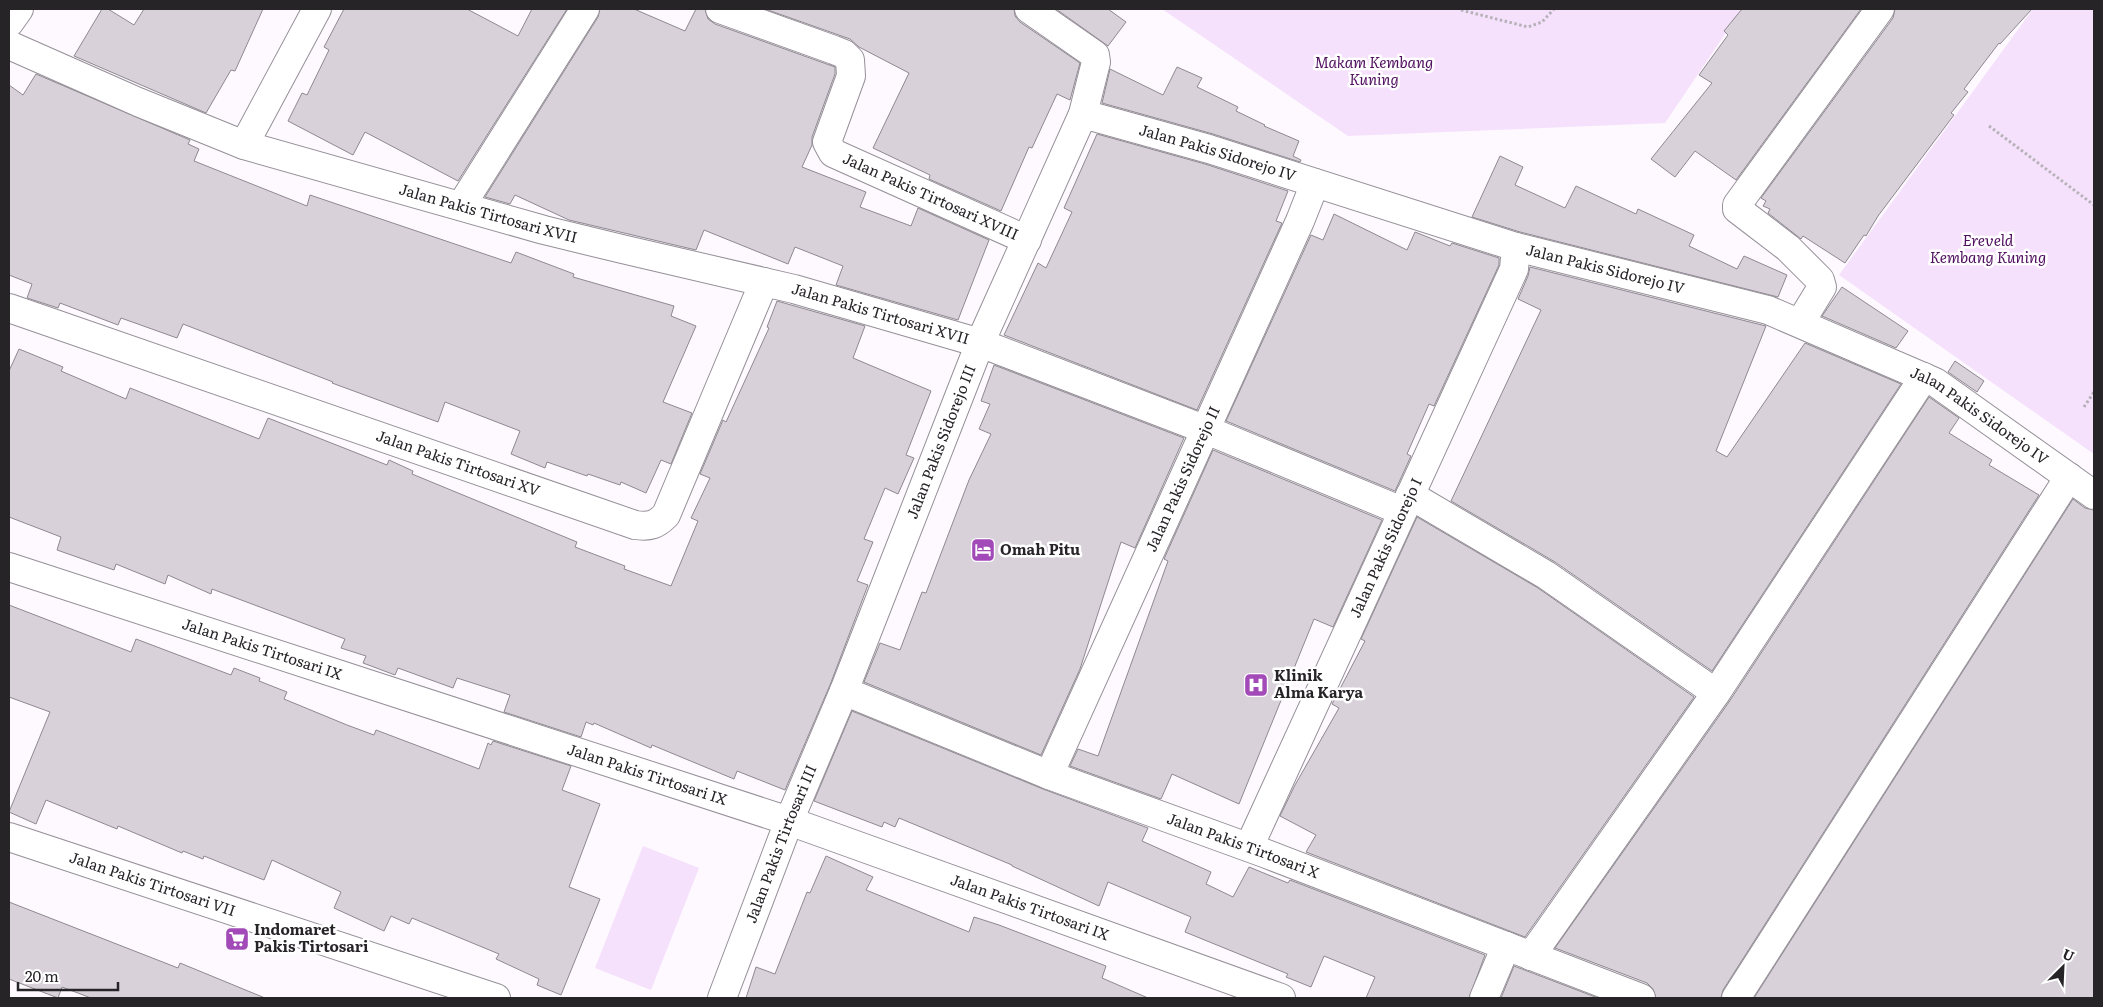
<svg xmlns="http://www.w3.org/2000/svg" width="2103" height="1007" viewBox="0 0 2103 1007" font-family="Literata,serif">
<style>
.green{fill:#f6e1fc}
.building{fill:#d8d1da;stroke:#8f8891}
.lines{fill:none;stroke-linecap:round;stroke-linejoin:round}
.minor-casing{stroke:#969098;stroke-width:30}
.path{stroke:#b5b1b7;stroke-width:3;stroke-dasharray:2.5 2.5;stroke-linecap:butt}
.minor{stroke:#fff;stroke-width:28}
.labels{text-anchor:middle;stroke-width:5;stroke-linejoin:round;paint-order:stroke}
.park-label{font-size:15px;font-style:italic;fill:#500e5f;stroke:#fff}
.street-label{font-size:15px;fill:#272428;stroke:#fff}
.poi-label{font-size:15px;font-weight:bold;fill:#272428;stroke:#fff;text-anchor:start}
</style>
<rect width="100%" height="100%" fill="#fdf9ff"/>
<path class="green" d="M1162,9H1742L1665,123L1348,136Z
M2033,9H2094V454L1839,275Z
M643,846L699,868L651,990L595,968Z"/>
<path class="building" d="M102,9H108L134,25L144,9H263L235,71L231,70L206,113L74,56Z
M344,9H467L518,36L532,9H567L458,181L365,132L353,155L288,121L302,93L307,95L329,50L324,47Z
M600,9H634L685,31L696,9H705L708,19L715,24L835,67V74L812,137V145L802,167L866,192L860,207L911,226L918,208L989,240L958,320L836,285L843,266L795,247L788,264L704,230L696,250L569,220L515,195L510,204L485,197L598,17Z
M765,9H1014L1015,16L1020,22L1080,63L1070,100L1057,94L1032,148L1029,147L1001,211L929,179L930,175L873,148L909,73L859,47L850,39Z
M1056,9H1108L1126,22L1108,46Z
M1742,9H1861L1736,180L1695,151L1675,177L1651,159L1712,83L1699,75L1728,35L1724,31Z
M1895,9H2032L2000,44L1999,43L1964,89L1968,92L1951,113L1954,115L1878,216L1866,236L1864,235L1845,263L1803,236L1801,239L1768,213L1770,209L1763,206L1766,201L1761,198L1893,18Z
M1177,67L1202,78L1197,87L1238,107L1236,111L1265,125L1264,126L1299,141L1293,156L1301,160L1300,162L1213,134L1102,103L1110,69L1163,95Z
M36,74L190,140L188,144L199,149L194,161L307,206L310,195L511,263L516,252L574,274L573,277L674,306L671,316L696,326L663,402L692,413L671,464L661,460L646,493L621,482L620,485L588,474L587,476L547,462L545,468L511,454L520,431L445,402L438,422L332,383L333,382L183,324L177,338L121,318L118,325L60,303L58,308L27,298L32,284L9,275V85L23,95Z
M1097,134L1205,164L1288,191L1276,221L1282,223L1197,410L1004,335L1038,263L1046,268L1072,212L1064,208Z
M1500,156L1523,167L1515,185L1565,208L1576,186L1636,214L1638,209L1694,235L1689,246L1737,269L1744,256L1787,275L1778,297L1520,232L1472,217Z
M1334,214L1407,250L1415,232L1450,246L1452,243L1499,258V265L1434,406L1429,404L1407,454L1411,456L1395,491L1226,421L1311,235L1323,240Z
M1530,267L1766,326L1716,451L1727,457L1805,343L1901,384L1712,671L1555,562L1451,501L1541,310L1518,299L1528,276Z
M1842,287L1908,331L1896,348L1822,316Z
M777,301L865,326L853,358L931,391L906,455L914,458L898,494L885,488L864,539L873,542L857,581L868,585L830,685L785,790L737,771L734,779L652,745L651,748L594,723L593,725L586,722L581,737L504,712L510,695L457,678L453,688L398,668L395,675L363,663L366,656L341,648L345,639L212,589L211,594L168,575L165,584L116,564L114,570L57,550L61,537L9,517V371L19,349L63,367L61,371L126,399L130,388L259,439L268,418L387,465L389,460L413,471L412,474L577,542L575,547L625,566L624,569L671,586L698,521L691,518L710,478L700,474L723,420L726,422L769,328L767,327Z
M1955,361L1984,381L1977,392L1948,372Z
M994,365L1184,438L1135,548L1121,542L1080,669L1041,755L864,682L880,643L900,650L922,592L926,593L969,480L991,434L979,429L990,404L981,401Z
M1929,397L1959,418L1949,433L1992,460L1989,465L2039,495L1723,990L1721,998H1656L1653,989L1647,983L1555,948L1729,702Z
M1213,450L1382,520L1333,627L1314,619L1239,804L1172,774L1161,799L1070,766L1078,749L1098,756L1168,561L1164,559Z
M2073,499L2085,508L2094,510V998H1754Z
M1417,517L1538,588L1694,697L1525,937L1306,852L1316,835L1280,816L1295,785L1339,708L1332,704L1365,641L1361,639Z
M9,605L131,652L136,639L231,675L234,668L260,678L259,681L287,692L284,699L347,725L374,735L376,730L479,769L488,743L491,745L493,741L571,766L562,790L600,804L569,887L600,899L561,995L537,985L539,979L496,959L499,954L412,918L409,924L391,916L384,931L334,908L341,892L272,860L264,880L204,856L203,859L183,851L182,853L118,826L117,829L46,800L36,824L9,812L50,712L9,697Z
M852,711L1043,789L1148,828L1142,841L1211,872L1206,884L1233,897L1249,867L1288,883L1290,880L1485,955L1469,998H1366L1375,977L1324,956L1311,987L1286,977L1288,974L1185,932L1191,917L1108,882L1099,906L1012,866V865L899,818L895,827L884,822L882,827L814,801Z
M826,856L873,877L866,890L969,932L974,917L999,925L1106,966L1102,978L1148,998H746L756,967L775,974L807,892L810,893Z
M9,902L178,968L180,963L265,998H91L62,987L58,998L9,979Z
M1514,966L1598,998H1501Z"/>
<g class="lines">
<defs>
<g id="minor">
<path id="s1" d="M720,9L834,50L844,54L850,60L851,76L827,142L833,153L1027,240"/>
<path d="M9,23L19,9"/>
<path id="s2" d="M9,45L138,102L244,145L544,230L622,249L794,289L980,343L1204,429L1402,511"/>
<path id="s3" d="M1083,114L1209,149L1516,247L1768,310L1935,382L2094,495"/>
<path d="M244,145L317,9"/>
<path d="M461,206L585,9"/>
<path id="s4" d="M9,308L635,525C650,527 656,525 666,515L764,282"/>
<path d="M1800,323L1822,287L1820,280L1788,248L1737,209V205L1880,9"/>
<path d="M1410,495L1546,575L1716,693"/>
<path id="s5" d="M9,567L789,821L1281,998"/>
<path id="s6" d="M844,691L1049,775L1264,853L1641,998"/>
<path id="s7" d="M1049,775L1300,221L1315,183"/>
<path id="s8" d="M9,837L496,998"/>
<path id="s9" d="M1249,847L1514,269L1516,247"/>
<path d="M1531,956L1716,693L1924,377"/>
<path id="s10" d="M722,998L789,821L844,691L980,343L1083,114L1096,62L1095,55L1029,9"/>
<path d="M1484,998L1506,946"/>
<path d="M1736,998L2069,477"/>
</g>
</defs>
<use href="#minor" class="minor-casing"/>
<path class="path" d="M1461,10L1528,27L1542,22L1554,9
M1989,126L2094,205
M2084,407L2094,392"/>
<use href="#minor" class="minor"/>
</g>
<defs>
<symbol id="hotel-square" viewBox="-11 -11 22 22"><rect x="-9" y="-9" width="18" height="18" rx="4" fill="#a24bb8" stroke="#fff"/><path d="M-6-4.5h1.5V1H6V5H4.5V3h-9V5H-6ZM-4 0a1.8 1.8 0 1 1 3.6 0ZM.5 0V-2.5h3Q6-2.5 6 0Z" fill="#fff"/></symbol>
<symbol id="hospital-square" viewBox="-11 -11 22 22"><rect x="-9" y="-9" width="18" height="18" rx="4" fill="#a24bb8" stroke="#fff"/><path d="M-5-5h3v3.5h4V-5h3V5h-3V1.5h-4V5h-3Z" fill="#fff"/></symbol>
<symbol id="supermarket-square" viewBox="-11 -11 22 22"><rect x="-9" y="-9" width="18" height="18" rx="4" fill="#a24bb8" stroke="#fff"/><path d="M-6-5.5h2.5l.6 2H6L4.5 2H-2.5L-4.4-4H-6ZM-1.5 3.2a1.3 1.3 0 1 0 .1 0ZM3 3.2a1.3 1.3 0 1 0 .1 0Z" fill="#fff"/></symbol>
</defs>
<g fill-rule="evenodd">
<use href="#hotel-square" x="969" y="536" width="28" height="28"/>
<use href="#hospital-square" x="1242" y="671" width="28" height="28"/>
<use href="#supermarket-square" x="223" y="925" width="28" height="28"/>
</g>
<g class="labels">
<g class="park-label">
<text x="1374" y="68">Makam Kembang<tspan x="1374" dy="17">Kuning</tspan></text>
<text x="1988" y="246">Ereveld<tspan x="1988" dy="17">Kembang Kuning</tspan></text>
</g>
<g class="street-label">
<text dy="5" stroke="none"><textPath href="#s3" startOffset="140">Jalan Pakis Sidorejo IV</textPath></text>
<text dy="5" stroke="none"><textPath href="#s1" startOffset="346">Jalan Pakis Tirtosari XVIII</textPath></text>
<text dy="5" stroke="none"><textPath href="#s2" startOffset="509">Jalan Pakis Tirtosari XVII</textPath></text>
<text dy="5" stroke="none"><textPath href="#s3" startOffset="545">Jalan Pakis Sidorejo IV</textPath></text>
<text dy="5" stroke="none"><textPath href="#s2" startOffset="914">Jalan Pakis Tirtosari XVII</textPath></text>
<text dy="5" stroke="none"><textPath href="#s3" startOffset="950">Jalan Pakis Sidorejo IV</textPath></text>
<text dy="5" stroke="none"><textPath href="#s10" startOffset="598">Jalan Pakis Sidorejo III</textPath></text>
<text dy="5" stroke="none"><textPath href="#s4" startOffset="475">Jalan Pakis Tirtosari XV</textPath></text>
<text dy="5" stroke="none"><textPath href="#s7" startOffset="325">Jalan Pakis Sidorejo II</textPath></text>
<text dy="5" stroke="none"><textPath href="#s9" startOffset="329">Jalan Pakis Sidorejo I</textPath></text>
<text dy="5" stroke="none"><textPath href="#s5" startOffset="266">Jalan Pakis Tirtosari IX</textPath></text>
<text dy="5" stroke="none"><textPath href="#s5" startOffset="671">Jalan Pakis Tirtosari IX</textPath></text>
<text dy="5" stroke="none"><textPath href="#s10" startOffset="165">Jalan Pakis Tirtosari III</textPath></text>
<text dy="5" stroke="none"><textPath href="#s6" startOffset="428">Jalan Pakis Tirtosari X</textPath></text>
<text dy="5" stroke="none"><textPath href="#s8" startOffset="151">Jalan Pakis Tirtosari VII</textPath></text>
<text dy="5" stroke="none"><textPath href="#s5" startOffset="1076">Jalan Pakis Tirtosari IX</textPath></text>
</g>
<g class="poi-label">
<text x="1000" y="555">Omah Pitu</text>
<text x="1274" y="681">Klinik<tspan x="1274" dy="17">Alma Karya</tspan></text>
<text x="254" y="935">Indomaret<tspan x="254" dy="17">Pakis Tirtosari</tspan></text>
</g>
</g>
<rect width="2103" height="1007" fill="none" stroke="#272428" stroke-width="20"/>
<g transform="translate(2063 967) rotate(24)" stroke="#ffffff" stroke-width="4" paint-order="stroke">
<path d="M0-4L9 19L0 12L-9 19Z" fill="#272428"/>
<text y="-8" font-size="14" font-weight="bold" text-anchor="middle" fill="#272428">U</text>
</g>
<path d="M18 982v8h100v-8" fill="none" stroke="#272428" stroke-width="2.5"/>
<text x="25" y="982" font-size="15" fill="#272428" stroke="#ffffff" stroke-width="4" paint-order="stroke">20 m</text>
</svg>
